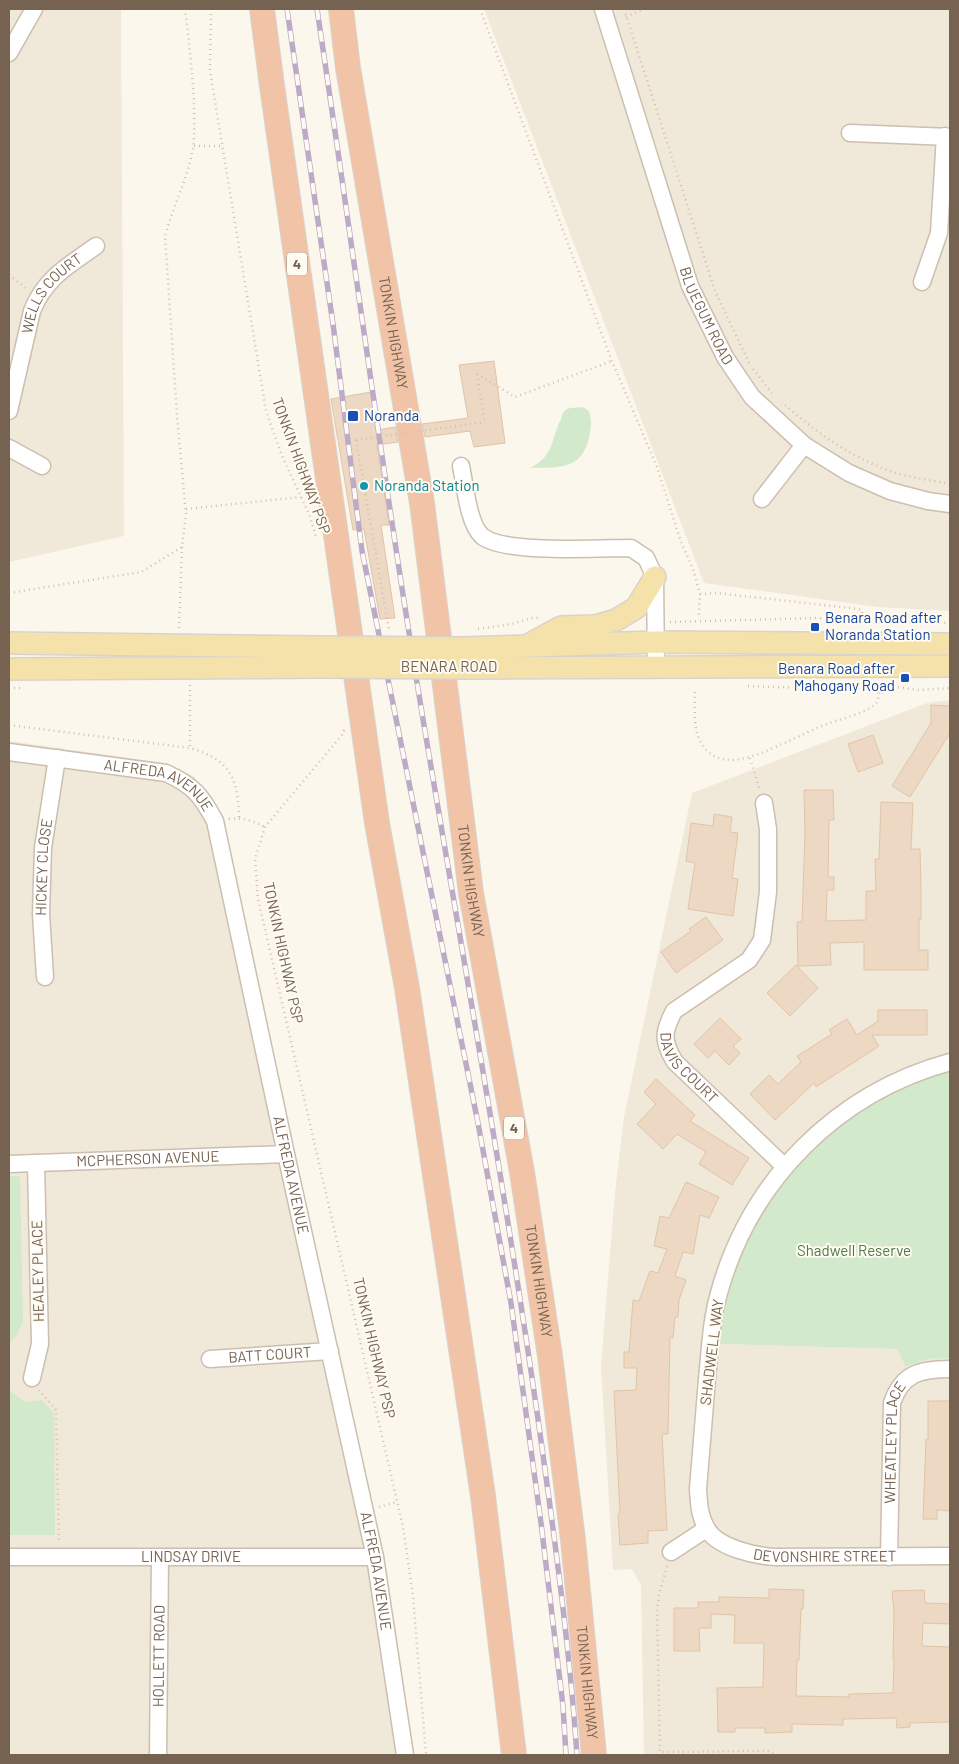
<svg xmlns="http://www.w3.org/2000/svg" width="959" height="1764" viewBox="0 0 959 1764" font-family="Barlow,sans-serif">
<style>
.residential{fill:#f0e8d8}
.green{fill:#d3e9cb}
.building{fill:#edd9c3;stroke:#e1c4a7}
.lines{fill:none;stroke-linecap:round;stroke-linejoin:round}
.minor-casing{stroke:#ccbfaf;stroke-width:19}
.major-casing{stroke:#d9d3ce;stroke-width:24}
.highway-casing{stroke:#d9d3ce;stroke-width:26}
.path{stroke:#d5bfa8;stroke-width:2.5;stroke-dasharray:1 4;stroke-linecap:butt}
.minor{stroke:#fff;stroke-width:16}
.major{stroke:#f5e2aa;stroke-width:21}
.highway{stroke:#f1c4a8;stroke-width:24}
.rail-casing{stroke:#bcaac6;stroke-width:5.5}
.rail{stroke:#fefbf3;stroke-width:4;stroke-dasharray:11;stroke-linecap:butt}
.major-bridge-casing{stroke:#d9d3ce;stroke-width:24;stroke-linecap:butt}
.path-bridge{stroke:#d5bfa8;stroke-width:2.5;stroke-dasharray:1 4;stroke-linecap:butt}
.major-bridge{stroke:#f5e2aa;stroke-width:21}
.transit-dot{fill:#1a4fb4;stroke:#fefbf3;stroke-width:2}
.culture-dot{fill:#0f9aa8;stroke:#fefbf3;stroke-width:2}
.labels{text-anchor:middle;stroke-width:4;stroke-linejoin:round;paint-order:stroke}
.shield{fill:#fefbf3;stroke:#9f9081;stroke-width:1}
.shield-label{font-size:14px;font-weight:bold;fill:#766250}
.street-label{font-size:15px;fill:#766250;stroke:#fefbf3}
.transit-label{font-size:15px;fill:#164399;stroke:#fefbf3;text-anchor:start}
.culture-label{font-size:15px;fill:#0d838f;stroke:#fefbf3;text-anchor:start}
.park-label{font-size:15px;fill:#517a48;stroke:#fefbf3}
</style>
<rect width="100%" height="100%" fill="#fcf7ec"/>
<path class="residential" d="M9,9H121L124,536L9,562Z
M484,9H950V611L878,607L704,583Z
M950,700V1071L902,1090L859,1113L749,1240L734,1276L726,1298L719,1344L897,1349L907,1367L928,1359L950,1358V1755H644L641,1585L632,1569L613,1570L601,1366L615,1192L624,1117L692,793L927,703Z
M9,741L164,763L194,776L219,819L379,1537L408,1755H9Z"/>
<path class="green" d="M583,407L589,411C592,421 591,429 589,438C581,471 558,467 530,468C555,455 550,441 561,419C562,415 563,411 567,409C571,407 579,408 583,407Z
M950,1071V1358L928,1359L906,1367L897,1349L719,1344C731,1240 787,1155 877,1102C900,1089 925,1080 950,1071Z
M9,1176H20L23,1321L16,1336L9,1344Z
M9,1390L25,1402L42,1400L54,1414L55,1535H9Z"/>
<path class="building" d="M494,361L505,443L474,447L470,431L425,437L422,424L468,418L459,365Z
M371,392L377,430L395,427L398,442L377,445L389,525H381L395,618L380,619L364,529L353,530L331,399Z
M931,705L950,706V733L910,797L892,786L931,723Z
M873,735L883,763L858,772L848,744Z
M804,790H833L834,820H829L828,877H834V890H827L826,921L866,920V891H876L875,859H879L881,802L913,803L911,849H920L921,890V919H919V950H928V970H864V942L830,943L831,965L798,966L797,922H802L805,834Z
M714,814L732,817L730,832L738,833L732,878L738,879L733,916L688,909L695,863L686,861L691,823L713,826Z
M706,917L723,940L676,973L661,952L691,931L689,929Z
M796,965L818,988L790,1016L767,993Z
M878,1010H927V1035H872L879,1046L816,1087L814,1083L775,1120L750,1094L769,1075L778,1084L801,1062L797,1056L832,1034L829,1030L847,1019L857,1035L878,1021Z
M720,1018L741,1039L733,1046L740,1053L729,1065L715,1051L708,1058L694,1044Z
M656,1079L695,1115L690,1121L749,1158L732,1185L699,1164L706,1152L677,1134L663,1149L637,1124L656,1104L644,1092Z
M686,1182L719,1197L709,1218L700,1215L693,1254L683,1252L675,1276L686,1280L679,1300L678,1317H675L673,1338L670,1337L668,1434H662L667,1530L648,1531V1543L620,1545L618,1514L620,1513L614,1391L636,1390L637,1368H624V1352H629L633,1300L639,1301L650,1271L658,1273L667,1249L654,1246L660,1216L669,1218Z
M928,1401H950V1511L937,1510V1519H923L926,1439L928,1440Z
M769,1589L804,1590L803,1609H801L799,1660H797L796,1696L849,1697V1694L893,1693L894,1660H893L894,1612L892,1591L924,1590L925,1603L950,1604V1624L923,1623L922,1646L950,1647V1722L910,1723V1727L897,1728L896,1718L843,1719V1725L792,1724V1732L765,1733V1728H735V1732H718L717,1688L763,1687L764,1643H734L735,1615L711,1614V1628H699L700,1651H674V1608H698V1602H719V1597L769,1598Z"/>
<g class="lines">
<defs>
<g id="minor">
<path id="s1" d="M603,9L690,286L725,357L752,397L804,445L849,473L890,491L928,501L950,504"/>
<path d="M9,53L34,9"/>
<path d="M850,133L950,137"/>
<path d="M922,282L939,233L945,136"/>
<path id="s2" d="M9,411L32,311C45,278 68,266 96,246"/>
<path d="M9,448L42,466"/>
<path d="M461,466C465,484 468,524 482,536C502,554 601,548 631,548L646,558L655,577L656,667"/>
<path d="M762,499L804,445"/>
<path id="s3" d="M9,752L166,773C194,786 201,795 215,821L286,1154L375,1557L405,1755"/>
<path id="s4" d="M764,803L768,829V892L762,940L749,960L674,1011C663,1032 662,1041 675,1062L784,1166"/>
<path id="s5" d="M45,977L41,914L43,848L57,758"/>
<path id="s6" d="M950,1062C837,1093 750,1180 719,1293C711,1321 710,1350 707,1379C704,1416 701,1452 698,1489C699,1502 699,1515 706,1527C716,1548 756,1556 776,1557L950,1556"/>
<path id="s7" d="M9,1164L286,1154"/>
<path id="s8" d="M210,1359L330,1351"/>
<path d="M32,1378L40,1344L36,1163"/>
<path d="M671,1552L706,1529"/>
<path id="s9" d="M9,1557H375"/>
<path id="s10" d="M889,1557L892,1403C902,1373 921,1369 950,1369"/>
<path id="s11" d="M158,1755L160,1558"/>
</g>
<path id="major" d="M9,643L319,647
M530,644L561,627L595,626L616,620L636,608L655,577
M464,648L656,642L950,644
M467,668L950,666
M9,669L322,667"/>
<g id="highway">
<path d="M262,9L272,86L377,823L407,988L483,1496L514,1755"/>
<path id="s12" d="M341,9L348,68L422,503L471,893L522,1172L550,1356L573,1540L594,1755"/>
</g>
</defs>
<use href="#minor" class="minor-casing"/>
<use href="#major" class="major-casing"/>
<use href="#highway" class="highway-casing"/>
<path class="path" d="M211,9L210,71L266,411L282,456L309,514L316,537
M480,9L612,361L657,467L681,542L693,569L700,594L699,615
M624,9L715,291L749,363
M626,17L643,9
M194,146H222
M9,275L26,288
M753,369L772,393
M477,374L515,397L612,361
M477,374L485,422
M785,405C819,434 850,457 893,472C911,478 932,480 950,484
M356,440L389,630
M186,509L301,497
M9,593L141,572L182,547L186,514L177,416L165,236C173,206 188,178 193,148C195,133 194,116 194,101C192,70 189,40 185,9
M700,594L716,593L851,608L862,610V624
M670,622L817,618L842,620L862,624L886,622L950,623
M179,628L182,547
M478,629L512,624L531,618H538
M190,685V748
M748,686L831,689L895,687L919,690L950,688
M9,688H20
M695,692C695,707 693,728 700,741C718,775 757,755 782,744C799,737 815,728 832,722C842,719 872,711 877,702C879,698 879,691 879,687
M9,725L190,748C230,760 238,777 239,818
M344,730L342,735L265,827L255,859L258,899L403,1527L413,1597L426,1755
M750,758L760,790
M229,819C243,817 253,821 265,827
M39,1390L56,1410L59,1543
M379,1507L397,1502
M667,1566L659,1595L657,1610L660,1752L768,1751L776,1755"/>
<use href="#minor" class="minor"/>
<use href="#major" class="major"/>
<use href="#highway" class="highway"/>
<defs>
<path id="rail" d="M287,9L333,324L362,551L478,1123L511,1303L541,1523L563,1706L566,1755
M317,9C356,269 390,530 435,790C470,997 507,1204 537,1412C553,1526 569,1640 577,1755"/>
</defs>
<use href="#rail" class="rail-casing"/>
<use href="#rail" class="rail"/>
<defs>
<path id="major-bridge" d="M319,647L464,648
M322,667L467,668"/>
</defs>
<use href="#major-bridge" class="major-bridge-casing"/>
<path class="path-bridge" d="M356,440L485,422"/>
<use href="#major-bridge" class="major-bridge"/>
</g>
<g class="transit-dot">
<rect x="347" y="410" width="12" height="12" rx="2.5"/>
<rect x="810" y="622" width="10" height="10" rx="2.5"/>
<rect x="900" y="673" width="10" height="10" rx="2.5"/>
</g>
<circle class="culture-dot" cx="364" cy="486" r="5"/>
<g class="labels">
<g class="shield">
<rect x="287" y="252.5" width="20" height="23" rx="4"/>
<rect x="504" y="1116.5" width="20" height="23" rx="4"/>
</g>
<g class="shield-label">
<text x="297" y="269">4</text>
<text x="514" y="1133">4</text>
</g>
<g class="street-label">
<text dy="5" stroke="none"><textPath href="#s2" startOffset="128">WELLS COURT</textPath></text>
<text dy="5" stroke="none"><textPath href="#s1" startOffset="324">BLUEGUM ROAD</textPath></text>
<text dy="5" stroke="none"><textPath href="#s12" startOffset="328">TONKIN HIGHWAY</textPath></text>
<text transform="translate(301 466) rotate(70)" y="5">TONKIN HIGHWAY PSP</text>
<text x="449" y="672">BENARA ROAD</text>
<text dy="5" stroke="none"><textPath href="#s3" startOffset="156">ALFREDA AVENUE</textPath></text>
<text dy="5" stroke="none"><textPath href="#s5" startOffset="110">HICKEY CLOSE</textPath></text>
<text dy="5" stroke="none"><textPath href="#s12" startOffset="882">TONKIN HIGHWAY</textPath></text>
<text transform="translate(283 953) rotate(78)" y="5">TONKIN HIGHWAY PSP</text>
<text dy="5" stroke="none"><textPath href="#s4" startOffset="319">DAVIS COURT</textPath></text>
<text dy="5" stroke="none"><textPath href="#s7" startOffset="139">MCPHERSON AVENUE</textPath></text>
<text dy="5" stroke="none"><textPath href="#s3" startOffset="591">ALFREDA AVENUE</textPath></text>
<text transform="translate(38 1271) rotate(-91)" y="5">HEALEY PLACE</text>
<text dy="5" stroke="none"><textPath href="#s12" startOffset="1288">TONKIN HIGHWAY</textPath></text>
<text transform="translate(374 1348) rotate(77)" y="5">TONKIN HIGHWAY PSP</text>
<text transform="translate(712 1352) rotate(-83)" y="5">SHADWELL WAY</text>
<text dy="5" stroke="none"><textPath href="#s8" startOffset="60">BATT COURT</textPath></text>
<text dy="5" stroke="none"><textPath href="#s10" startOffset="115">WHEATLEY PLACE</textPath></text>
<text dy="5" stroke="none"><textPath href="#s6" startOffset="706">DEVONSHIRE STREET</textPath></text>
<text dy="5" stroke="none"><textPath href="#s9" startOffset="182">LINDSAY DRIVE</textPath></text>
<text dy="5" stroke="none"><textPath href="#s3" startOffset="996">ALFREDA AVENUE</textPath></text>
<text dy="5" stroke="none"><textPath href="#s11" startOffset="99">HOLLETT ROAD</textPath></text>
<text dy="5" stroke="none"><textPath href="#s12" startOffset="1692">TONKIN HIGHWAY</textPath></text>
</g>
<g class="transit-label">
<text x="364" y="421">Noranda</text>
<text x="825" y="623">Benara Road after<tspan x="825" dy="17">Noranda Station</tspan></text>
<text x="895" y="674" text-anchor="end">Benara Road after<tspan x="895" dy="17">Mahogany Road</tspan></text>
</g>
<g class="culture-label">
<text x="374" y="491">Noranda Station</text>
</g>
<g class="park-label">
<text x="854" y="1256">Shadwell Reserve</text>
</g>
</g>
<rect width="959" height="1764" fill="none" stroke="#766250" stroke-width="20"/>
</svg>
